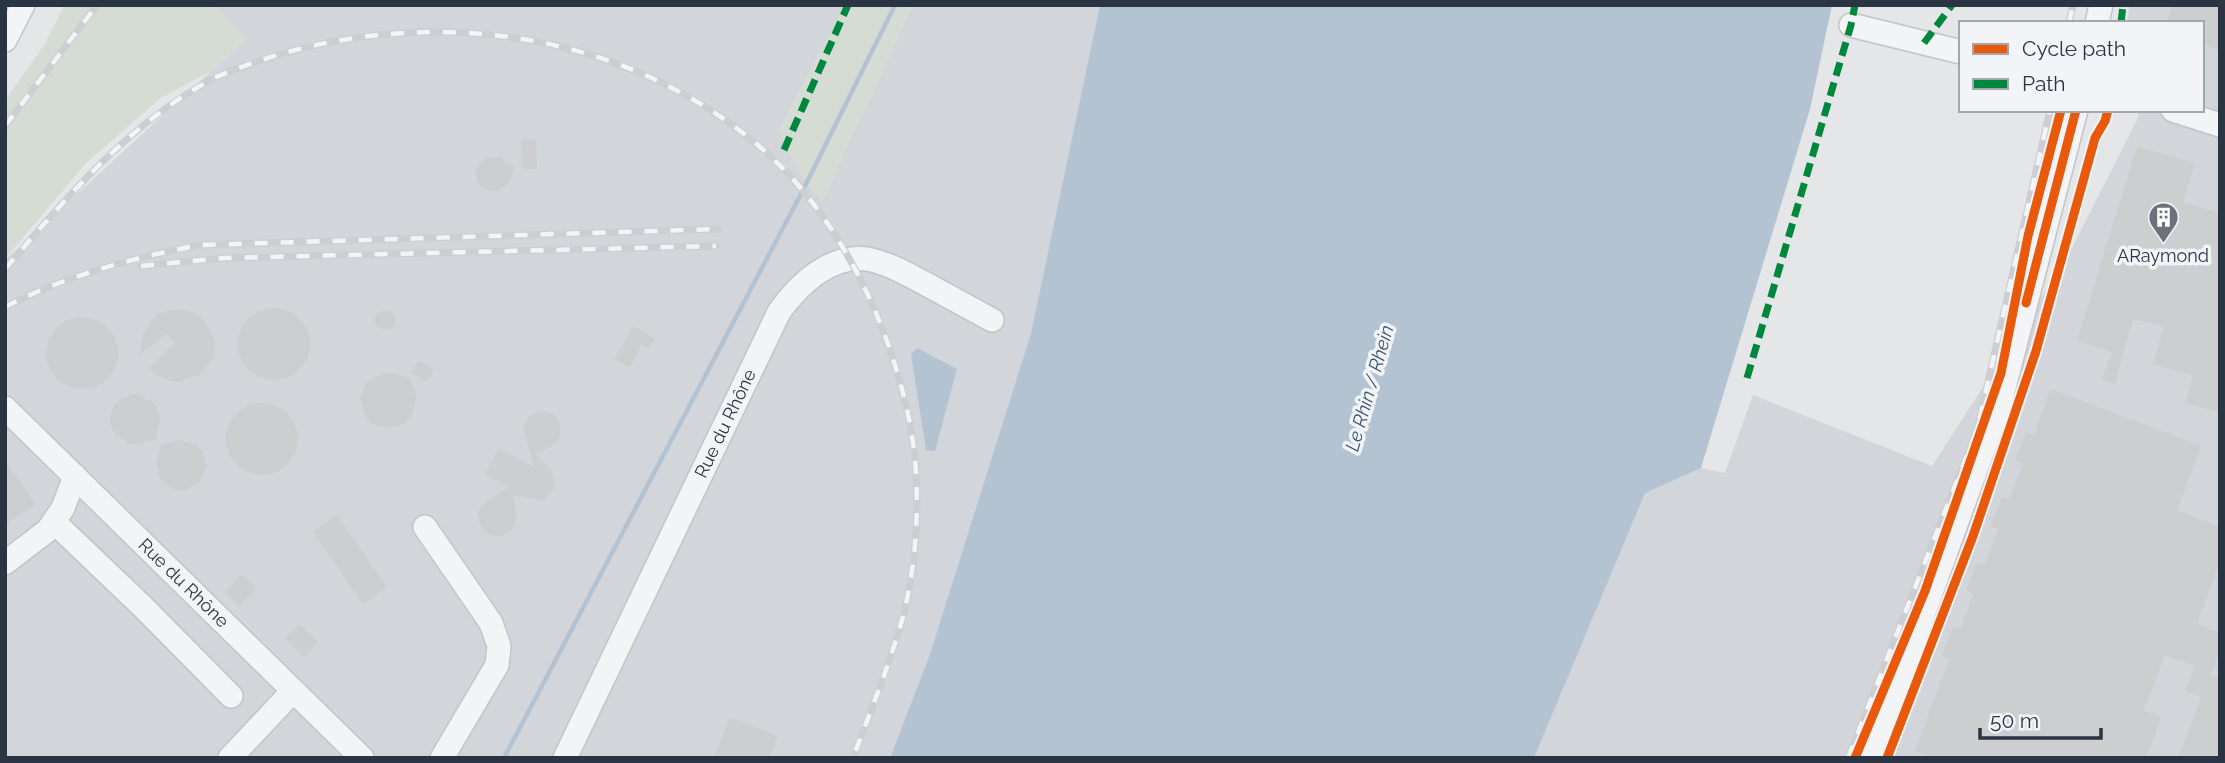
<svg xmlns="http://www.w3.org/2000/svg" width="2225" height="763" viewBox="0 0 2225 763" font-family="Raleway,sans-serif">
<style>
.built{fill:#d2d6db}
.green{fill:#d5dcd4}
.water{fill:#b3c3d2}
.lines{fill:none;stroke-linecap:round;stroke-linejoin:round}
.stream{stroke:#b3c3d2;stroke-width:4.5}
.building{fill:#ccced0}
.minor-casing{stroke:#c2c4c6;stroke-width:26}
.minor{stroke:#f3f4f6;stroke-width:23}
.rail-casing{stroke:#cdced1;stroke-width:7}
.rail{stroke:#f2f4f8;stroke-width:4.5;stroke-dasharray:13;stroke-linecap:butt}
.quiet{stroke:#00873e;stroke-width:7;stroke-dasharray:14 7;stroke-linecap:butt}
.cycleway-casing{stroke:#f2f4f8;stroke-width:13}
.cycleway{stroke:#e8590c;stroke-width:9}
.labels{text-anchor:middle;stroke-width:7;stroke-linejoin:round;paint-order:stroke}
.poi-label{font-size:18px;fill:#2a3442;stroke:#f2f4f8}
.street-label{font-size:18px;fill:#2a3442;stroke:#f2f4f8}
.water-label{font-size:19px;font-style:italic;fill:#355375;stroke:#f2f4f8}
</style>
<rect width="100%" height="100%" fill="#e4e6e8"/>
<path class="built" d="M213,5H846L778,131L822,201L913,5H1100L1031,333L930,654L890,758H5V260L246,39Z
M2130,5H2220V758H1534L1645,492L1701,468L1725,473L1753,395L1932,466L2068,256L2137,120L2139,110H2202V23H2127Z"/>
<path class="green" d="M64,5H213L246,39L208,73L161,98L87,162L5,259V100L45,44Z
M846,5H895L840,110L897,5H913L822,202L803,178L778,131Z"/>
<path class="water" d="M1100,5H1832L1810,109L1701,468L1645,493L1534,758H890L930,654L1031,333Z
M917,348L957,369L935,451L926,450L911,354Z"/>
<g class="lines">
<path class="stream" d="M504,758L802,192L895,5"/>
</g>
<path class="building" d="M2172,5H2220V50L2202,44V23H2166Z
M536,139L537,169H522L521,140Z
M2137,146L2195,163L2183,202L2220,213V413L2185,403L2193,376L2153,364L2164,327L2133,319L2115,384L2102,379L2112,352L2077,341Z
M489,157L501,158L515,168L508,183L500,190L488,191L479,185L476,179L477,168L484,159Z
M238 344a36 36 0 1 1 72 0a36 36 0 1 1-72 0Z
M179,309L191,311L201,317L213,336L215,347L213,358L199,375L178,382L167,380L157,376L150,368L175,343L166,333L140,354L143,334L149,324L157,315L168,310Z
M375 320a10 10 0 1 1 20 0a10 10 0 1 1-20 0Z
M46 353a36 36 0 1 1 72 0a36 36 0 1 1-72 0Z
M633,326L655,339L649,349L641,345L630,367L614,360Z
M419,360L434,370L427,382L411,373Z
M383,373H393L411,379L416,398L412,416L405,423L388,428L371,423L365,416L360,398L367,382Z
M2051,389L2201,446L2177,510L2220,527V562L2197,624L2220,633V650L2210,676L2220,679V758H2178L2201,697L2185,691L2195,666L2165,655L2144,710L2161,717L2146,758H1932L1915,751L1949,659L1942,656L1953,627L1960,630L1973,594L1966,591L1977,562L1985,565L1998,529L1991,526L2002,497L2009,500L2023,464L2015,461L2026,432L2034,435Z
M137,393L155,404L160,420L156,439L138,444H130L115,435L109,420L114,405L120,399Z
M226 439a36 36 0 1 1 72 0a36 36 0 1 1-72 0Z
M541,411L553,414L560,424V437L557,443L535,454L551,470L555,482L554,488L546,498L540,500L514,496L517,517L513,529L502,536L490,535L480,526L478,513L481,507L485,502L509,487L485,474L499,448L534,467L523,427L529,416Z
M179,440L196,445L202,451L206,466L200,481L187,490L180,491L172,489L160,479L156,462L161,445Z
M5,461L36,504L5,525Z
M337,515L387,587L363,604L313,532Z
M242,574L257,589L239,606L225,592Z
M299,624L318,642L304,657L285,638Z
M730,717L778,736L769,758H714Z"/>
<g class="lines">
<defs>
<g id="minor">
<path d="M2097,23L2101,5"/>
<path d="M1851,25L1961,52"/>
<path d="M5,40L23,5"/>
<path d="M2173,110L2220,125"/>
<path id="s1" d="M5,408L362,758"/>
<path d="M54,522L142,606L231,696"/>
<path d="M425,527L491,623L499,646L497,665L442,758"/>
<path d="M5,563L48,530L63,508L75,476"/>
<path d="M230,758L293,691"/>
<path id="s2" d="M565,758L779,312C798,285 830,254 867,259C888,263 907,274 926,284C948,296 970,308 992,320"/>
<path d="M1871,758L2000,403L2076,110"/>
</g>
</defs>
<use href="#minor" class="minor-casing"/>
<use href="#minor" class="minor"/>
<defs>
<path id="rail" d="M2069,23L2073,5
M5,126L97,5
M141,266L225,258L716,246
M5,269C69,195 127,125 214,78C394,0 616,19 767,153C823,204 864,275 889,347C903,388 914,431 916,474C919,525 914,579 900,627C887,671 869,715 853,758
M5,307C62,277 138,256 201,245L719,229
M1848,758L1977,430L2050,110"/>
</defs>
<use href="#rail" class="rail-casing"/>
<use href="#rail" class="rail"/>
<path class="quiet" d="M2121,23L2123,5
M1924,43L1952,5
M784,150L848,5
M1747,378L1851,25L1855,5"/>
<defs>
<path id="cycleway" d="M2026,303L2076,110
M1855,758L1925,591L2001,373L2028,236L2061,110
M1887,758L1973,536L2036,351L2095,138L2105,121L2108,110"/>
</defs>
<use href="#cycleway" class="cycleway-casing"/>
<use href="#cycleway" class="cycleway"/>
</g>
<defs>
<symbol id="building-pin" viewBox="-11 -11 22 30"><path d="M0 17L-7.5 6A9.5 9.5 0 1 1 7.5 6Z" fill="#6b727c" stroke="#f2f4f8"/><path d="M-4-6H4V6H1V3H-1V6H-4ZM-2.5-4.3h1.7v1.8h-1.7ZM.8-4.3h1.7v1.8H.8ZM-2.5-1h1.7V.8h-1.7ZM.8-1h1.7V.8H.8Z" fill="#fff"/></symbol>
</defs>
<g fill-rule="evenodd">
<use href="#building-pin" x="2146" y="200" width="35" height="47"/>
</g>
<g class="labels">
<g class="poi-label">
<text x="2163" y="262">ARaymond</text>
</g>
<g class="street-label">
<text dy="6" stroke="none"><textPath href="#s2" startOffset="371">Rue du Rhône</textPath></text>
<text dy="6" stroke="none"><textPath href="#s1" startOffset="250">Rue du Rhône</textPath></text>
</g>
<g class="water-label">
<text transform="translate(1369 388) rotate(-74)" y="7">Le Rhin / Rhein</text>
</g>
</g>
<rect width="2225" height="763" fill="none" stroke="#2a3442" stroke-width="14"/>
<rect x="1959" y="21" width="245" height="91" fill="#f2f4f8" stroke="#a2a7af" stroke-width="2"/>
<rect x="1973" y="44" width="35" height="10" fill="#e8590c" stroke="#a2a7af" stroke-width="2"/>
<text x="2022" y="56" font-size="21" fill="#2a3442">Cycle path</text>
<rect x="1973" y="79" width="35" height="10" fill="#00873e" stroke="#a2a7af" stroke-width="2"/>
<text x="2022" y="91" font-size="21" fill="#2a3442">Path</text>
<path d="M1980 728v10h121v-10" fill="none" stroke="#2a3442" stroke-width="3.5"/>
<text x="1990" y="728" font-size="21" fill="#2a3442" stroke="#f2f4f8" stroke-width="5" paint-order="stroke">50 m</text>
</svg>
